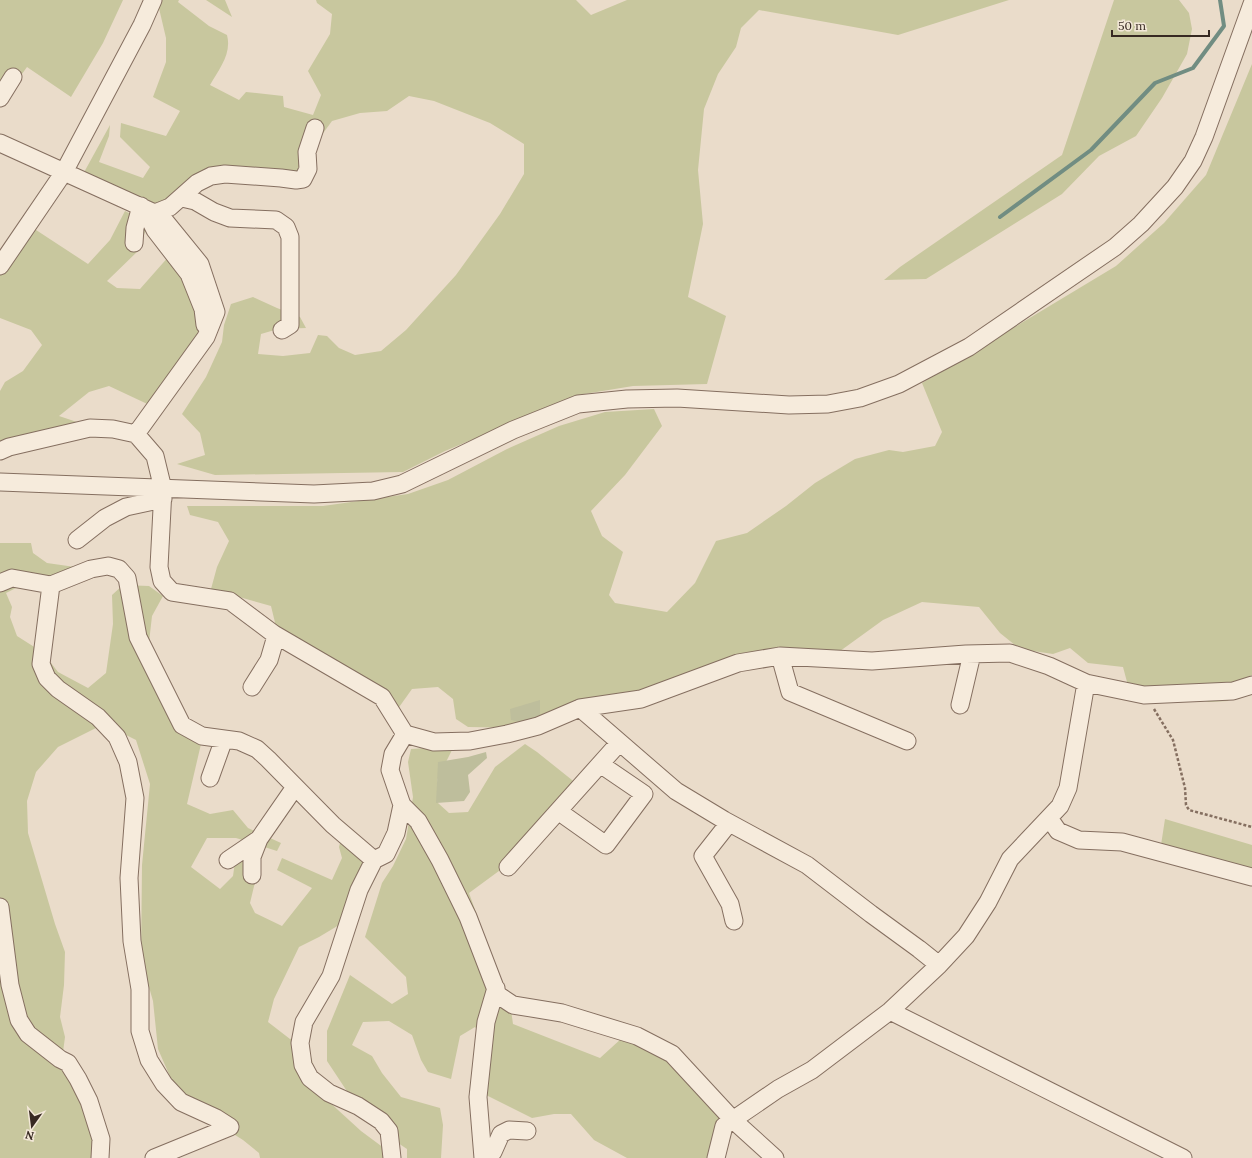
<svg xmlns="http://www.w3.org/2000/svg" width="1252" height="1158" viewBox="0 0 1252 1158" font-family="Lora,serif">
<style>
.green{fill:#c8c79e}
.cemetery{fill:#bebe9c}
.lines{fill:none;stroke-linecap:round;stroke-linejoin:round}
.stream{stroke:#718d82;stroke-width:4}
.minor-casing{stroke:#856f60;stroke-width:19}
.path{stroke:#856f60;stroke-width:2.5;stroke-dasharray:3 2;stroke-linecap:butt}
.minor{stroke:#f6ebdc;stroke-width:17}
</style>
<rect width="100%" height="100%" fill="#eadcca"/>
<path class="green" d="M0,0H123L103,43L71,97L27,67L14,85L0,93Z
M160,0H179L178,2L209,26L227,35C232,54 219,69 210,85L239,100L246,92L283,96L284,107L313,115L321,95L308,71L330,34L332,14L317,3L316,0H576L591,15L627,0H1009L898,35L759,10L741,28L736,47L718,74L704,109L698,170L703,224L688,297L726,316L707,384L633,386L578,395L445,451L403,472L215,475L177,464L205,455L200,433L182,414L206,377L222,342L224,325L231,304L253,297L277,308L300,317L306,328L278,329L261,334L258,354L283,356L310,353L318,335L327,336L339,348L355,355L381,351L406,330L456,275L500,214L524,174V144L490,123L434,101L409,96L387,111L360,113L332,121L313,147L303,176L212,182L150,209L82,176L110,125L109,136L99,162L143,178L150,167L120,137L121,123L166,136L180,111L153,97L166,62V38L158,4Z
M206,0H225L232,17Z
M1114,0H1179L1189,13L1192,29L1187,54L1162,98L1136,136L1099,156L1062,194L926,279L884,280L900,267L1062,155Z
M1252,64V675L1241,681L1228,701L1209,702L1181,695L1158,703H1138L1130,693L1123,667L1088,663L1070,648L1053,654L1020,649L1000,633L979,607L922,602L883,620L836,654L746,652L682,685L519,728L468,727L456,719L453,699L438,687L412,689L397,710L279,639L271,606L211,589L217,567L229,541L218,522L190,515L187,506H323L408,494L448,480L507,449L559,426L605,412L654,409L662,426L625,475L591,511L602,536L623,552L609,595L615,603L667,612L695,583L716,541L747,533L786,506L815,483L855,459L889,450L903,452L935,446L942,432L922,383L1116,266L1164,223L1206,175Z
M125,211L148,223L139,250L107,281L117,288L140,289L170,255L205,302L203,351L184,383L158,409L109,386L89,392L59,416L77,422L52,441L0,460V391L5,382L23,371L42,345L31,330L0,318V260L33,228L88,264L110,240Z
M0,543H31L33,553L47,563L75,567L74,574L26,583L6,593L12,607L10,617L17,636L39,650L51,663L58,672L88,688L106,673L113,624L112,595L123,585L149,586L163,596L152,616L147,660L201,744L187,804L210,814L233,810L248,828L281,843L277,851L236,838H207L191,867L220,889L233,876L237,848L262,853L250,903L255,913L282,926L312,888L277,870L282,858L332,880L342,858L339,847L342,835L373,870L354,916L319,937L299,947L274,999L268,1022L290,1039L303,1035L312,1060L317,1085L326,1099L361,1131L392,1154L391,1158H260L259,1153L243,1140L197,1111L175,1088L158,1049L153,1001L141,959L142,865L150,784L136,740L104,724L58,747L36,772L27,801L28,833L55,924L65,952L64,985L60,1017L65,1037L63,1052L84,1106L98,1158H0Z
M525,744L537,752L582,788L503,868L469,893L511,1010L513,1024L600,1058L622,1038L654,1053L687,1073L721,1110L723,1158H627L594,1140L571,1114H554L532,1118L484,1094L488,1044L475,1027L460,1036L451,1079L428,1072L421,1060L412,1035L389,1021L363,1022L352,1045L372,1056L382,1073L401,1097L440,1108L443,1125L441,1158H407V1149L368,1123L327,1061V1031L350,975L392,1004L408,994L406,977L365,937L382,883L393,866L406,839L413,797L408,762L411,749L425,748H453L437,780L438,803L449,813L468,812L495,767Z
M1165,819L1252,845V872L1161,845Z"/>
<path class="cemetery" d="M540,700V716L519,722L511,720L510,709Z
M486,752L487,758L468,775L470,792L464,801L436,803L438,762L468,757Z"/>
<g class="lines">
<path class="stream" d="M1000,217L1091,150L1155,83L1193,68L1224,26L1220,0"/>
<defs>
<path id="minor" d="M0,98L13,77
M0,143L161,216L200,264L216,312L206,337L136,434L155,456L163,489L159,567L162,581L172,592L230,601L274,634L382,697L405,734L434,742L470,741L507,734L538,726L580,708L641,699L738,663L780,656L872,661L966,654L1010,653L1049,666L1086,683L1144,695L1233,691L1252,685
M182,198L195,201L214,212L230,218L276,220L286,227L290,237V325L282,330
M144,208L155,230L189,274L203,309L205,325
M155,213L170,207L197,183L211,176L225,174L281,178L296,180L303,179L308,169L307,152L315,128
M134,243L135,228L141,206
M0,266L64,172L142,25L153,0
M0,451L9,447L90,428L113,429L136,434
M0,482L314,494L373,491L402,484L513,430L578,404L627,399L677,398L789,405L828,404L860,398L899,384L969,347L1115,247L1141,224L1175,187L1193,161L1204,137L1252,4
M77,540L105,518L126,507L163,499
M0,583L12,578L51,585L91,569L108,566L119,569L127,578L138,637L182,725L202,736L239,741L257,749L268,759L333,825L374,860
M51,585L41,664L47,678L58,689L98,717L117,737L128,762L135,798L129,878L132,941L140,989V1031L149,1060L164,1084L181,1102L216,1118L230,1127L154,1158
M780,656L790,692L907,741
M252,687L269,660L276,636
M960,705L972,654
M580,708L676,791L724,820L807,865L871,914L919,949L939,965
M405,734L393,754L390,770L402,805L418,821L440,860L468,917L498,995L513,1005L562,1013L637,1036L672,1054L733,1120L775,1158
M210,778L224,739
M558,811L606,845L644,794L600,764
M1049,818L1058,831L1079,840L1122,842L1252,877
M729,823L703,856L730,904L734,921
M228,860L259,839
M508,867L619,743
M252,875V857L259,839L295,787
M0,907L10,985L19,1020L28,1034L60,1059L68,1063L78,1079L89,1101L101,1139L100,1158
M890,1011L1183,1158
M392,1158L389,1131L381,1121L358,1106L329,1093L310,1078L303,1065L300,1043L304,1022L331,976L359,890L374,860L386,854L396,833L402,805
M483,1158L478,1097L486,1022L496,988
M487,1158L493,1152L501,1134L509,1130L527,1131
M716,1158L724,1126L778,1089L812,1070L890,1011L939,965L966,936L988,902L1010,859L1060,806L1068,788L1086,683"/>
</defs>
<use href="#minor" class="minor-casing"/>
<path class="path" d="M1154,709L1173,740L1185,788L1186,805L1189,810L1252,827"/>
<use href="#minor" class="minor"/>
</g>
<g transform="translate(32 1126) rotate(194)" stroke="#f3e8d8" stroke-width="3" paint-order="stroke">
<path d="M0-3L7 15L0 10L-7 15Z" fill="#372922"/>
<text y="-6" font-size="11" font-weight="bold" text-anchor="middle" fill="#372922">N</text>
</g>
<path d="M1112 30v6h97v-6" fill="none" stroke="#372922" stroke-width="2"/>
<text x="1118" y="30" font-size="12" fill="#372922" stroke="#f3e8d8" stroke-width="3" paint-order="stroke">50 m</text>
</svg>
